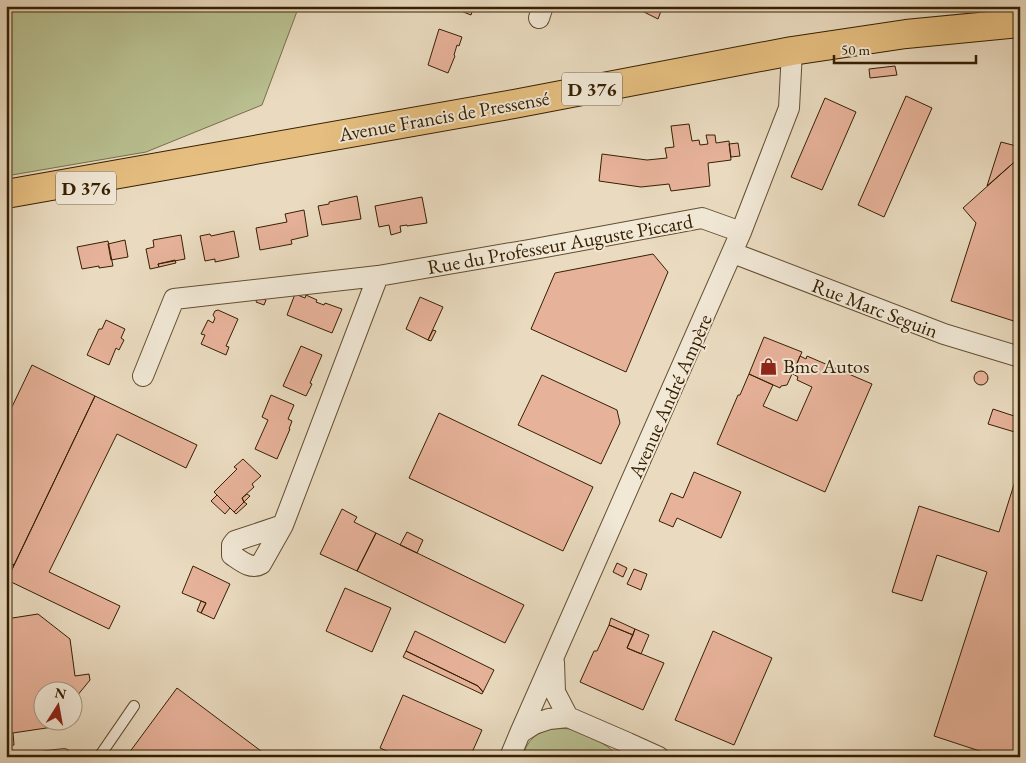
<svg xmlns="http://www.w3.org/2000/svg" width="1026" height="763" viewBox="0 0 1026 763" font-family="'EB Garamond',serif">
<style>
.green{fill:#b9c091;stroke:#78704a}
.building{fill:#e7b29a;stroke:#362002}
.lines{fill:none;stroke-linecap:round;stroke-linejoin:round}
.lane-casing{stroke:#634f32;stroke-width:12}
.street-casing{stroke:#634f32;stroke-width:22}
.primary-casing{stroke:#362002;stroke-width:30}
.lane{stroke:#f1e8d6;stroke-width:10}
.street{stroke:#f1e8d6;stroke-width:20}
.primary{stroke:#e5be80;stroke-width:28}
.labels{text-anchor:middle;stroke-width:4;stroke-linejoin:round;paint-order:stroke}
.shield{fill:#f1e8d6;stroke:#6e5c42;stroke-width:1}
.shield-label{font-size:19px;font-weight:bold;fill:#362002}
.street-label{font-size:20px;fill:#362002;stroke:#f1e8d6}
.poi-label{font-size:20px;fill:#362002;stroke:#f1e8d6;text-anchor:start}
</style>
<rect width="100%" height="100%" fill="#eadbc0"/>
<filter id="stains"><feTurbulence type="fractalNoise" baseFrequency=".004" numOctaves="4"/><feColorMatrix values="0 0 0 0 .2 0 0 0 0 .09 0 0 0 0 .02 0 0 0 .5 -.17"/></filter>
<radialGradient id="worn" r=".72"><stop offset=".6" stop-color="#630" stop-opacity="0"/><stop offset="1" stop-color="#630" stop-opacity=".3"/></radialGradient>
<path class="green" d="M6,6H299L262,105L146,152L6,176Z
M550,729C556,729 564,728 570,729C583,732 611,746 619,757H521C529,741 532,735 550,729Z"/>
<path class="building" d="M448,6H474L471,15Z
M605,6H619L617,12Z
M632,6H663L658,19Z
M439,29L462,37L459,46L457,45L454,55L455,56L448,73L428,65Z
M895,66L897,75L870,78L869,69Z
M906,96L932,108L884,217L858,205Z
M825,98L856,112L822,190L791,177Z
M689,124L692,141L699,140L700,145L708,144L706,135H715L716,143L729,141L731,160L708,163L710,186L671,191L669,184L641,187L599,181L602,154L647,160L667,158L665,148L674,147L671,126Z
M1001,142L1020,147V157L987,186Z
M738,143L740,156L731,157L729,144Z
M1020,157V323L951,301L976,223L963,208Z
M357,196L361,219L322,225L318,206L329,204V202Z
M422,197L427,223L407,226V225L400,226L401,232L391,235L389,225L379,227L375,206Z
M304,210L308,236L291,240L292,244L260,250L256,228L287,222L285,214Z
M234,231L239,257L215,262V259L205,261L200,236L210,234L211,236Z
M181,235L185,259L158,264L159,267L150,269L146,249L154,247L153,240Z
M125,240L128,257L111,260L108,244Z
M108,241L113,266L99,268V266L82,269L77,247Z
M653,254L668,272L626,372L531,329L555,273Z
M175,260L176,263L159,267L158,264Z
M295,294L305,298L306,295L317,300L316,302L324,305L325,303L342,309L332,333L287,315Z
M258,297L266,300L264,305L256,302Z
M420,297L443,307L428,340L406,329Z
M218,310L238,319L226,346L229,347L226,355L201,344L205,335L201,334L208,320L213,323L215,318L213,315L215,311Z
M106,320L125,329L121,338L124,340L119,350L116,348L109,365L87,355L99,329H102Z
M433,330L436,331L431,341L428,340Z
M764,337L802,352L787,385L781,386L780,388L749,374Z
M301,346L322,355L310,383L312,384L306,396L283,386Z
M800,356L806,359L807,356L872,384L825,492L717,444L738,395H740L749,374L773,385L763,406L797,421L812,387L797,380L798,377L793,374Z
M32,365L95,396L14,565L6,561V409L10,411Z
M974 378a7 7 0 1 1 14 0a7 7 0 1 1-14 0Z
M542,375L617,410L620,423L601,464L518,425Z
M271,395L294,405L288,419L292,421L289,429H290L277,459L255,449L268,420L262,417Z
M95,396L197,445L186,468L117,434L49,572L120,606L109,629L7,580Z
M993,409L1020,418L1018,433L988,424Z
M439,413L593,487L563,551L409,478Z
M243,459L261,476L252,484L254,487L242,498L244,502L234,512L214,492L237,469L234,467Z
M694,472L741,492L721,538L677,518L673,527L659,521L671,493L683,498Z
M1017,475L1020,476V757H998L934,736L987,572L937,555L922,601L892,592L919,506L999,532Z
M247,494L250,496L244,502L242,498Z
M217,495L230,508L225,514L211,501Z
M244,502L247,504L236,514L234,512Z
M342,509L357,517L354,522L376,533L357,571L320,554Z
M407,532L423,540L417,553L400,545Z
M376,533L524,605L505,643L357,571Z
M6,561L14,565L7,580H6Z
M617,563L627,568L623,577L613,572Z
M193,566L230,584L214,619L201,613L206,603L182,593Z
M634,569L647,574L641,590L627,584Z
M345,588L391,608L372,652L326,631Z
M201,601L206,603L201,613L197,611Z
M38,614L70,639L75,676L89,674L90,680L72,702V690H42V720H58L53,727L6,734V619Z
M611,618L635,629L633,635L609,625Z
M609,625L633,635L627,648L664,663L643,710L580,682L594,651H597Z
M635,629L649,635L641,654L627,648Z
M415,631L494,670L483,692L478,686L406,651Z
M713,631L772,658L734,745L675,720Z
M406,651L478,686L483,692L482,694L403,657Z
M177,688L269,757H126Z
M403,695L482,730L470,757H401L380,748Z
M13,733L14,745L6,747V734Z"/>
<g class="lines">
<defs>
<path id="lane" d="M40,757L64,754L65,757
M99,757L134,706"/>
<path id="street" d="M539,18L543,6
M733,253L944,334L1020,357
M143,376L174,299L378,276
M283,525L261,564C251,570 241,561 232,555V545L235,541L283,525L378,276L529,250L702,218L741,232
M554,662L555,692L568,717
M520,733L741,232L789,108L792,51
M628,743L659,757
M510,757L520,733L534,724L549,719L568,717L628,743L633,757"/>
<path id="primary" d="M6,194L514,104L792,51L906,34L1020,23"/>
</defs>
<use href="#lane" class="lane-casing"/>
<use href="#street" class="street-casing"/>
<use href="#primary" class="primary-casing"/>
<use href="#lane" class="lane"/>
<use href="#street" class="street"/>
<use href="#primary" class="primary"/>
</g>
<defs>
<symbol id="shop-bare" viewBox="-9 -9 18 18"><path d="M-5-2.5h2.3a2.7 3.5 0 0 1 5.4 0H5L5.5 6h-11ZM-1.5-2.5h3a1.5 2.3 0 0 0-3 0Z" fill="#8f2418" stroke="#f1e8d6" stroke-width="2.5" paint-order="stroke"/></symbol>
</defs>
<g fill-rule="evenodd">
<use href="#shop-bare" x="756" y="354" width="25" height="25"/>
</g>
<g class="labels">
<g class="shield">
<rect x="562" y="72.5" width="60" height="33" rx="4"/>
<rect x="56" y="171.5" width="60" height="33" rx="4"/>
</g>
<g class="shield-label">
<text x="592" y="96">D 376</text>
<text x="86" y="195">D 376</text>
</g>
<g class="street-label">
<text transform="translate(444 116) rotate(-10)" y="7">Avenue Francis de Pressensé</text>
<text transform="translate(560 244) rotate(-10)" y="7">Rue du Professeur Auguste Piccard</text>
<text transform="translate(875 308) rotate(21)" y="7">Rue Marc Seguin</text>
<text transform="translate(670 396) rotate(-66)" y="7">Avenue André Ampère</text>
</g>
<g class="poi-label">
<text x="783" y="373">Bmc Autos</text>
</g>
</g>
<rect width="1026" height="763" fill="none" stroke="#eadbc0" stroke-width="25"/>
<rect x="8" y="8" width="1011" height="748" fill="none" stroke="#362002" stroke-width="2.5"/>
<rect x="12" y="12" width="1001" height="738" fill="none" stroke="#362002"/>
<g transform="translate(58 706) rotate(11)"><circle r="24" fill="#f1e8d6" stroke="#a69881"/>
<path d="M0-4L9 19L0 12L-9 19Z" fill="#8f2418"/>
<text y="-8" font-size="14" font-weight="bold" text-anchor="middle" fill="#362002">N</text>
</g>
<path d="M834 55v8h142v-8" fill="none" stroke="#362002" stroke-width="2.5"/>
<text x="841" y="55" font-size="15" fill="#362002" stroke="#f1e8d6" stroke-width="4" paint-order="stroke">50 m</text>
<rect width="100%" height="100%" filter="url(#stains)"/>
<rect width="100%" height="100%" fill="url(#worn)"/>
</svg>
